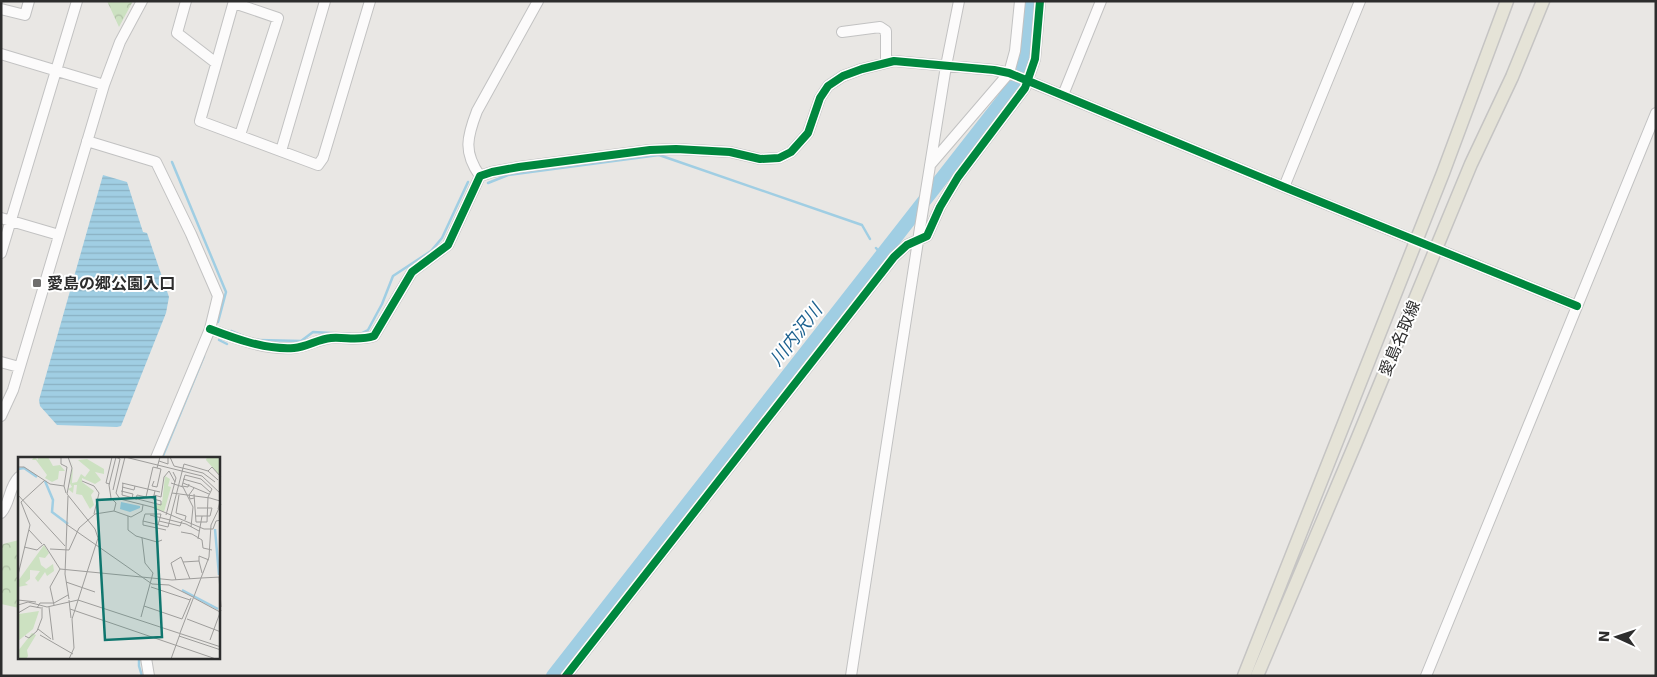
<svg xmlns="http://www.w3.org/2000/svg" width="1657" height="677" viewBox="0 0 1657 677" font-family="'DejaVu Sans','Noto Sans JP',sans-serif">
<style>
.forest{fill:url(#forest-crowns)}
.water{fill:url(#water-rules)}
.lines{fill:none;stroke-linecap:round;stroke-linejoin:round}
.stream{stroke:#a0cee3;stroke-width:2.5}
.river{stroke:#a0cee3;stroke-width:14}
.minor-tunnel{stroke:#c3c2bf;stroke-width:10;stroke-dasharray:10 5;stroke-linecap:butt}
.minor-casing{stroke:#c2c2c2;stroke-width:12}
.major-casing{stroke:#c5c4c3;stroke-width:15}
.minor{stroke:#fcfbfb;stroke-width:10}
.major{stroke:#e5e3d7;stroke-width:12}
.cycleway-casing{stroke:#fff;stroke-width:11}
.cycleway{stroke:#00873e;stroke-width:8}
.poi-dot{fill:#6f6e6d;stroke:#fff;stroke-width:2}
.labels{text-anchor:middle;stroke-width:4;stroke-linejoin:round;paint-order:stroke}
.poi-label{font-size:16px;font-weight:bold;fill:#2d2d2d;stroke:#fff;text-anchor:start}
.street-label{font-size:16px;fill:#2d2d2d;stroke:#fff}
.water-label{font-size:18px;font-style:italic;fill:#1e6290;stroke:#fff}
.inset-river{fill:none;stroke:#a0cee3;stroke-width:2.5}
.inset-road{fill:none;stroke:#9e9d9b;stroke-width:1}
.view{fill:#0f766e;fill-opacity:0.15;stroke:#0f766e;stroke-width:2.5}
.inset-edge{fill:none;stroke:#2d2d2d;stroke-width:2.5}
</style>
<defs>
<pattern id="forest-crowns" width="20" height="18" patternUnits="userSpaceOnUse" patternTransform="scale(1.25)"><rect width="20" height="18" fill="#cce1c1"/><path d="M2 6a3 3 0 1 1 6 0M12 15a3 3 0 1 1 6 0" fill="none" stroke="#b0c1a6"/></pattern>
<pattern id="water-rules" width="6" height="5" patternUnits="userSpaceOnUse" patternTransform="scale(1.25)"><rect width="6" height="5" fill="#a0cee3"/><path d="M0 2.5h6" fill="none" stroke="#8ab1c3"/></pattern>
</defs>
<rect width="100%" height="100%" fill="#e9e7e4"/>
<path class="forest" d="M107,1H133L119,27Z
M19,540V608L1,604V547L3,544Z"/>
<path class="water" d="M103,175L127,182L143,232L147,233L169,297L166,313L121,426L117,427L57,425L40,406L39,400Z"/>
<g class="lines">
<path class="stream" d="M172,162L226,292L218,322
M488,183L508,175L659,155L862,225L870,239
M876,248L882,255
M231,331L243,336
M360,334L368,330L382,304L393,276L431,251L442,238L468,182
M219,340L227,344
M258,340L301,341L313,332L350,334
M162,458L204,356
M139,658V666L142,676"/>
<path class="river" d="M553,676L1003,100L1023,71L1029,1"/>
<path class="minor-tunnel" d="M1411,238L1441,250"/>
<defs>
<path id="minor" d="M186,1L177,33L216,63
M234,1L200,121L318,165L323,158L370,1
M234,3L278,18L240,135
M1,9L25,15L29,1
M842,32L880,27L886,31V63
M1,54L104,85
M1063,95L1101,1
M87,141L156,162L191,234L218,296L210,329L156,458
M281,151L325,1
M930,165L1009,73L1015,51L1020,1
M480,176C463,152 467,137 477,111L538,1
M1284,187L1360,1
M1,218L59,235
M1442,251L1577,306
M1,253L77,1
M210,329C236,339 266,350 294,348C307,347 318,339 331,338C346,337 359,341 374,336L412,272L448,245L480,176L492,172L519,167L650,150L676,149L730,152L760,159L779,158L791,152L808,133L820,98L828,86L843,76L862,69L894,61L994,70L1009,73L1284,187L1409,238
M1,362L19,367
M1,416L13,390L104,85L120,42L142,1
M1,513C11,502 8,488 19,477
M146,658L149,676
M566,676L894,257L907,245L927,236L940,207L958,177L1025,88L1035,59L1040,1
M851,676L920,228L946,66L959,1
M1426,676L1656,113"/>
<path id="major" d="M1244,676L1443,173L1507,1
M1257,676L1356,442L1471,164L1512,77L1543,1"/>
</defs>
<use href="#minor" class="minor-casing"/>
<use href="#major" class="major-casing"/>
<use href="#minor" class="minor"/>
<use href="#major" class="major"/>
<defs>
<path id="cycleway" d="M210,329C236,339 266,350 294,348C307,347 318,339 331,338C346,337 359,341 374,336L412,272L448,245L480,176L492,172L519,167L650,150L676,149L730,152L760,159L779,158L791,152L808,133L820,98L828,86L843,76L862,69L894,61L994,70L1009,73L1284,187L1577,306
M566,676L894,257L907,245L927,236L940,207L958,177L1025,88L1035,59L1040,1"/>
</defs>
<use href="#cycleway" class="cycleway-casing"/>
<use href="#cycleway" class="cycleway"/>
</g>
<rect class="poi-dot" x="32" y="278" width="10" height="10" rx="2.5"/>
<g class="labels">
<g class="poi-label">
<text x="47" y="289">愛島の郷公園入口</text>
</g>
<g class="street-label">
<text transform="translate(1399 338) rotate(-67)" y="6">愛島名取線</text>
</g>
<g class="water-label">
<text transform="translate(796 335) rotate(-52)" y="6">川内沢川</text>
</g>
</g>
<g transform="translate(18 457)">
<rect width="202" height="202" fill="#e9e7e4"/>
<path d="M189,0H202V19L188,3Z" fill="#cce1c1"/>
<path d="M16,0L20,3V0H30L35,9L42,8L47,14H41L40,22L34,25L27,21L29,18L18,3H14ZM53,2L55,9L54,26L59,25L63,17L67,20L72,13L60,3L69,2L86,12V17L77,15L83,23L77,27L64,21V25L76,34L73,38L76,48L72,52L64,38L58,37L59,28H56L55,36L50,32L54,30L51,25L55,10ZM147,19L152,22L150,29L153,30L146,55L135,50L144,46ZM26,88L31,96L27,101L21,100L23,108L28,112L35,107L36,114L29,119L27,115L20,125L17,121L22,114L12,113V122L7,126L10,128L0,130V124ZM21,154L15,172L0,184L1,157ZM14,176L18,178L9,193L10,199L8,202H0V194Z" fill="#cce1c1"/>
<path d="M103,45L122,49V51L112,55L102,52Z" fill="#a0cee3"/>
<path class="inset-river" d="M0,12L6,11L19,20M27,24L35,43L34,55L50,67M197,72L201,118M164,133L200,152"/>
<path class="inset-road" d="M43,0V7L49,10L46,29M50,0L54,11L49,37L77,72L80,81L54,162L56,191L51,202M107,0L98,36L102,42L134,50L186,72H195L198,64L203,63M107,0L184,19L203,37M152,0L156,9L185,16L197,25M141,4L150,7V0M0,10H6L32,27L46,29L48,36M190,14L194,10L203,20M165,22L183,27L192,35M64,24L76,29L81,36L76,57M136,24L134,29L139,30L143,12L139,11L142,0M104,26L142,35M105,26L104,38L143,48V44L135,42L137,34M153,26L165,30L175,50L173,70M165,26L191,37M92,27L88,26L94,0M171,27L170,30L164,29L167,18L183,22L194,32L190,40L189,65H178L176,37M104,30L116,33L117,29M176,31L171,38L172,42L176,41M95,33L102,2L98,0M103,34L115,37L114,41M154,36L192,41L202,44L200,52M0,38L47,89M136,38L143,40L146,20L151,14L157,25M161,38L158,56L168,59L167,63M50,39L47,117L51,142M118,43L119,38L128,40L135,10L139,11M96,54L98,46L93,41L91,28L98,0M132,58L168,67L181,74M148,58L158,21L155,15M110,59V73L118,79L139,85L144,83M178,59H192L194,51H179M125,64L150,70L166,7L190,14L200,23M125,64L127,57H143L140,68M125,64V68L148,73M141,64L162,69L164,64M48,67L134,127L151,128L175,140M11,73L24,87M163,75L174,77L184,83L185,91L194,93M180,82L184,59M6,90L19,93L26,87L42,112M32,92L51,93L61,71L77,57L96,54L113,60L124,54L125,48M181,104V99L191,103M165,105L181,104L184,116M42,112L154,123L183,121M0,118L12,68L3,45L27,23M201,120L203,150M183,121L203,120M158,123L153,106L163,100L172,122M48,125L77,135M133,130L172,143M176,141L202,155M0,143L18,145M51,143L53,161M60,143L203,190M0,148L10,145L29,150L60,143M36,148L32,130L42,112M126,149L164,162L173,141M31,150L35,183M19,151L22,146H36L50,138M52,152L198,202M0,156L12,149L23,151M123,160L135,116L127,106L124,81M169,162L203,175M20,172L33,182M162,176L191,100L193,68L203,47M22,178L55,197M7,179L11,181L19,174L24,161V150M161,179L203,193M192,183L203,153M153,202L162,177"/>
<path class="view" d="M137,40L144,180L87,183L79,43Z"/>
<rect width="202" height="202" class="inset-edge"/>
</g>
<rect width="1657" height="677" fill="none" stroke="#2d2d2d" stroke-width="5"/>
<g transform="translate(1617 637) rotate(273)" stroke="#ffffff" stroke-width="4" paint-order="stroke">
<path d="M0-4L9 19L0 12L-9 19Z" fill="#2d2d2d"/>
<text y="-8" font-size="14" font-weight="bold" text-anchor="middle" fill="#2d2d2d">N</text>
</g>
</svg>
